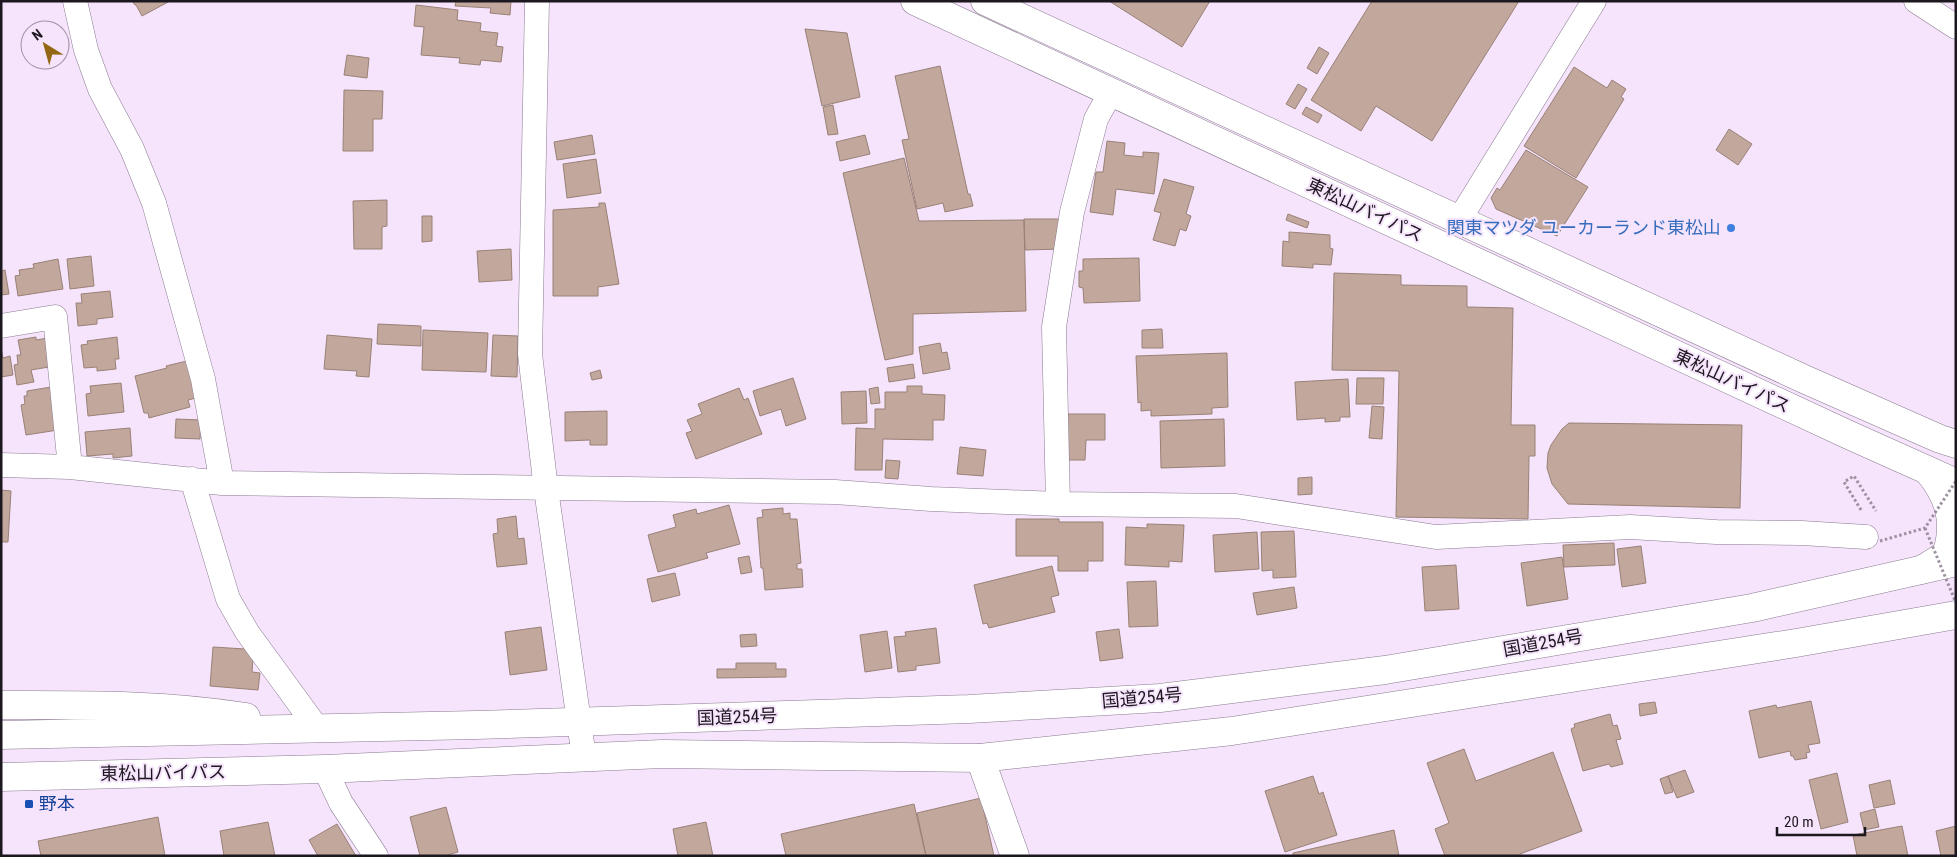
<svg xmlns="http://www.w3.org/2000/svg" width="1957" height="857" viewBox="0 0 1957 857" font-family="'Roboto Condensed','Noto Sans JP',sans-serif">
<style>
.building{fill:#c1a79c;stroke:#9a8177}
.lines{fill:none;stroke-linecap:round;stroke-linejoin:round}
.street-casing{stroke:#8a7b90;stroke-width:25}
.secondary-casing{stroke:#8a7b90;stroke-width:29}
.primary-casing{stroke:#8a7b90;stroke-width:29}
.highway-casing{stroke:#8a7b90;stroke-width:29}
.path{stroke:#9d90a1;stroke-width:3;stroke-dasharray:2.5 2.5;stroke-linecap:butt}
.street{stroke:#fff;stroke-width:24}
.secondary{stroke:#fff;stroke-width:28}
.primary{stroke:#fff;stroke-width:28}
.highway{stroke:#fff;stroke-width:28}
.path-bridge{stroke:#9d90a1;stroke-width:3;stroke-dasharray:2.5 2.5;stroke-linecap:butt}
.shop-dot{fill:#3f7fe0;stroke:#f5e4fb;stroke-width:2}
.transit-dot{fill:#1a4fb4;stroke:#f5e4fb;stroke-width:2}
.labels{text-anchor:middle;stroke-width:4;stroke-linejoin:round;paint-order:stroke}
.street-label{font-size:18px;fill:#1d171f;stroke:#f5e4fb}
.shop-label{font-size:18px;fill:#366cbe;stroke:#f5e4fb;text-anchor:end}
.transit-label{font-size:18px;fill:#164399;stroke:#f5e4fb;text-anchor:start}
</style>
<rect width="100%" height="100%" fill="#f5e4fb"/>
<path class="building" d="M132,1H170L142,16L136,5H135Z
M456,1H511L510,15L490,13L491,8L455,6Z
M1109,1H1210L1182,47Z
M1372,1H1519L1432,141L1376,106L1361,131L1311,100Z
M416,5L458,10L457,20L481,23L480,31L498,33L496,46L503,47L501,62L481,60L480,65L459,63L460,58L421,55L424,27L414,26Z
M805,29L847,33L860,97L822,106Z
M1319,47L1329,53L1317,74L1307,68Z
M347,55L369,58L367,78L344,75Z
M940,66L968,194H970L973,206L945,212L943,203L917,209L902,140L909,139L895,76Z
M1574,67L1607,88L1612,80L1626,89L1621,97L1624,99L1576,178L1524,146Z
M1298,84L1307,89L1295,109L1286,104Z
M344,90L383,91L382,119H373V151H343Z
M833,105L838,134L828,135L823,107Z
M1306,107L1322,115L1318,123L1302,114Z
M1729,129L1752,144L1738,165L1716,150Z
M592,135L595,154L557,160L554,142Z
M865,135L870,154L840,161L836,142Z
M1107,141L1125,143L1124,155L1143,157V152L1159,153L1154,194L1116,189L1113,215L1090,212L1096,172H1103Z
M1526,150L1588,187L1557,236L1496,209L1491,198L1497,188L1500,190Z
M904,158L919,221L1024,220L1026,311L913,314V354L885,360L843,173Z
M596,159L601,193L567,198L563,164Z
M1164,179L1194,187L1186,214L1191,216L1186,231L1180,229L1175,246L1153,240L1161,213L1154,211Z
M387,200V226L382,227V249H354L353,201Z
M599,203H605L619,284L598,287V296H553V210L599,207Z
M1288,214L1309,222L1307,228L1286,220Z
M422,216H432V241L422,242Z
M1024,219H1061V249L1025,250Z
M1289,232L1330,235V248L1333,249L1331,265L1313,264V268L1282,266L1283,241L1289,242Z
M511,249L512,280L479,282L477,251Z
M91,256L94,286L70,289L67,259Z
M1139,258L1140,301L1084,303L1083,288L1079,287V271H1083V259Z
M58,259L63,289L18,296L15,276L20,275L19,270L34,268L33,264Z
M5,270L9,294L1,295V271Z
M1334,273L1401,275V285L1467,286V307L1513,308L1511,425H1535V456H1529L1528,519L1396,517L1399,371L1332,370Z
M110,291L113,317L97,319V324L78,326L76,303H82L81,294Z
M378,324L421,326V346L377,344Z
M1162,329L1163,348H1142V330Z
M423,330L488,333L486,372L422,370Z
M327,335L372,339L369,377L356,376L357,371L324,369Z
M493,335L518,336L517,377L491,376Z
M36,337V340L48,338L49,367L31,370L34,382L17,385L14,365L18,364L17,355H21L18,340Z
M117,337L119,359H115L116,369L97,371V367L84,368L81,345L88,344L87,341Z
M940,343L942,353L947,352L950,369L923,374L919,347Z
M1,348L3,358L10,356L13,375L1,377Z
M1227,353L1228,407L1212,408V414L1151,416V410L1141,411V402L1138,403L1136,356Z
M191,360L200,397L188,400L190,407L149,418L148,413H144L135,376L167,368L166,366Z
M913,364L915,378L889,382L887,368Z
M600,370L602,378L592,380L590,373Z
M793,378L806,419L786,426L781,409L760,416L753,391Z
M1357,378H1384L1383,404H1356Z
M1348,379L1350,417H1340V421L1325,422V418L1297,420L1295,382Z
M121,383L124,412L88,416L86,394L91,393L90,386Z
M907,386H922V394L945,395L944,420H933V440L883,439L882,470H855L856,428L875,429V409H885V392H907Z
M51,387L58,430L26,435L21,405L25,404L24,396H27V391Z
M878,387L880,403L871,404L869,389Z
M739,388L744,400L748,398L762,434L696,459L686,433L692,431L687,420L702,414L698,404Z
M866,391L867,423L842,424L841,392Z
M1372,406L1384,407L1382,439L1369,438Z
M607,411V445H590V440L565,441V412Z
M1068,414H1105V440H1086L1085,460H1062Z
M176,419L201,420L200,439L175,438Z
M1224,419L1225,466L1161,468L1160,421Z
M1569,423L1742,425L1740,508L1568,504L1552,484L1547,468L1548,453L1551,445L1562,429Z
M130,428L132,456L113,458V454L87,456L85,432Z
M960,447L986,450L983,476L957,474Z
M886,460L900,461L898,479L885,478Z
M1312,477V494L1298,495V478Z
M1,490L11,491L8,542H1Z
M729,505L740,544L706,553L708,558L658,572L648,535L676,527L673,515L696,509L697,514Z
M783,508V514L790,513V519H797L801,563L797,564V569H802L803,587L765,590L763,568H761L757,518L763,517L762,510Z
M516,516L518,539L524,538L527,564L497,567L493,534L498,533L497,519Z
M1016,519H1059V522H1103V561H1088V571H1058V556H1016Z
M1147,524L1184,525L1182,562L1169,561V567L1125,565L1126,527L1147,528Z
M1294,531L1296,577L1273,578V570L1262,571L1261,532Z
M1257,532L1259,569L1215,572L1213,535Z
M1614,543L1615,565L1564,567L1563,545Z
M1641,546L1646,583L1622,587L1617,549Z
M749,556L752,572L741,574L738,558Z
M1562,557L1568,599L1527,606L1521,563Z
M1456,565L1459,609L1425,611L1422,567Z
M1052,566L1059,595L1051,597L1055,612L989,628L987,623L983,624L974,585Z
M675,573L680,595L652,602L647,579Z
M1156,581L1158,626L1129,627L1127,582Z
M1294,587L1297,608L1257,615L1253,593Z
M541,627L547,670L510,675L505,632Z
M936,628L940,663L916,666V670L898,672L894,637L906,636L905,632Z
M1119,629L1123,658L1100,661L1096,632Z
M887,631L892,668L865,672L860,635Z
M756,634L757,646L741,647L740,635Z
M213,647L245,649L253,659L252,672L260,673L258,690L210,686Z
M736,663H776V669H786V677L717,678V669H736Z
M1811,701L1820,743L1808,745L1810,752L1806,753L1807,758L1795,760L1793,756H1791L1790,751L1759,758L1749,711L1776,705L1777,708Z
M1655,702L1657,713L1640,716L1639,704Z
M1610,714L1613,726L1617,725L1621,739L1616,740L1623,764L1611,767L1609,764L1583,771L1571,729L1575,727L1574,724Z
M1464,749L1476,781L1553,752L1582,831L1520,854V856H1445L1435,829L1449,823L1427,763Z
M1685,770L1694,792L1677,798L1668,776Z
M1837,773L1848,822L1821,829L1809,780Z
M1313,776L1319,794L1323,792L1337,835L1285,852L1265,791Z
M1668,776L1673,792L1665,794L1660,779Z
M1890,780L1895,804L1874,808L1869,785Z
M981,798L994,856H926L917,813Z
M914,804L926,856H786L781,834Z
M446,807L458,852L444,856H420L410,817Z
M1875,809L1879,827L1864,830L1860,813Z
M158,817L165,856H41L38,841Z
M268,822L275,856H224L220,831Z
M706,822L713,856H678L673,829Z
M337,824L356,856H318L309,840Z
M1902,826L1908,856H1857L1853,835Z
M1956,826V856H1941L1936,831Z
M1394,830L1399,856H1293V853Z"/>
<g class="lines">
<defs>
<path id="street" d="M75,1L86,50L100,89L132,149L154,203L203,379L222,483
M537,1L530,354L546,489L584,757
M1916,1L1956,27
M1459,220L1594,1
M1,326L55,317L70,467
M1,465L70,467L222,483L835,492L931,499L1058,504L1236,506L1436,537L1630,527L1716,532L1802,533L1866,537
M192,479L228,599L247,632L317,728
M1058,504L1054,327L1072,212L1096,119L1111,92
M325,769L341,803L376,856"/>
<path id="secondary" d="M980,758L1015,856"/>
<path id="primary" d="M915,1L1849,435L1956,483
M985,1L1804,379L1940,439L1956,444
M1921,570C1929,565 1942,559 1947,552C1957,520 1948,495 1928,471"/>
<path id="highway" d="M1,705C85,705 163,704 246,717
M1,735L476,725L818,714L969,709L1160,698L1385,670L1752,608L1956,562
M1,777L325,769L662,754L980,758L1232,731L1796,643L1956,615"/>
</defs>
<use href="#street" class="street-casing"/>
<use href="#secondary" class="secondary-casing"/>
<use href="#primary" class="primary-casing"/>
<use href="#highway" class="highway-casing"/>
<path class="path" d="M1861,510L1844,482L1854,476L1876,511"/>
<use href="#street" class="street"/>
<use href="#secondary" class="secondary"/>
<use href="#primary" class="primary"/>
<use href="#highway" class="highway"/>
<path class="path-bridge" d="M1925,528L1956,603
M1880,541L1925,528L1956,481"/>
</g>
<circle class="shop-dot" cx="1731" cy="228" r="5"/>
<rect class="transit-dot" x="24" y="799" width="10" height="10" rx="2.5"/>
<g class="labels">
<g class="street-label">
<text transform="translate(1365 210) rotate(25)" y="6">東松山バイパス</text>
<text transform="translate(1732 381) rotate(25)" y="6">東松山バイパス</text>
<text transform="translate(1543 643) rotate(-10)" y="6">国道254号</text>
<text transform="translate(1142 698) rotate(-5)" y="6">国道254号</text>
<text transform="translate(737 717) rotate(-2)" y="6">国道254号</text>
<text transform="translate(163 773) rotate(-1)" y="6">東松山バイパス</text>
</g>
<g class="shop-label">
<text x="1721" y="234">関東マツダ ユーカーランド東松山</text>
</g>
<g class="transit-label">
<text x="39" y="810">野本</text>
</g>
</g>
<rect width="1957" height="857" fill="none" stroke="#1d171f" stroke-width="5"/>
<g transform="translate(45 45) rotate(323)"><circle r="24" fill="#f5e4fb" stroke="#9f92a3"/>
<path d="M0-4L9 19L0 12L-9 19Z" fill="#936713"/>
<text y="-8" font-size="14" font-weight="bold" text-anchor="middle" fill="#1d171f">N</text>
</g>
<path d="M1777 827v8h88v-8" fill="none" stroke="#1d171f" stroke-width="2.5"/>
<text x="1784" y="827" font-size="15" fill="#1d171f" stroke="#f5e4fb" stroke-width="4" paint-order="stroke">20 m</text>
</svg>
